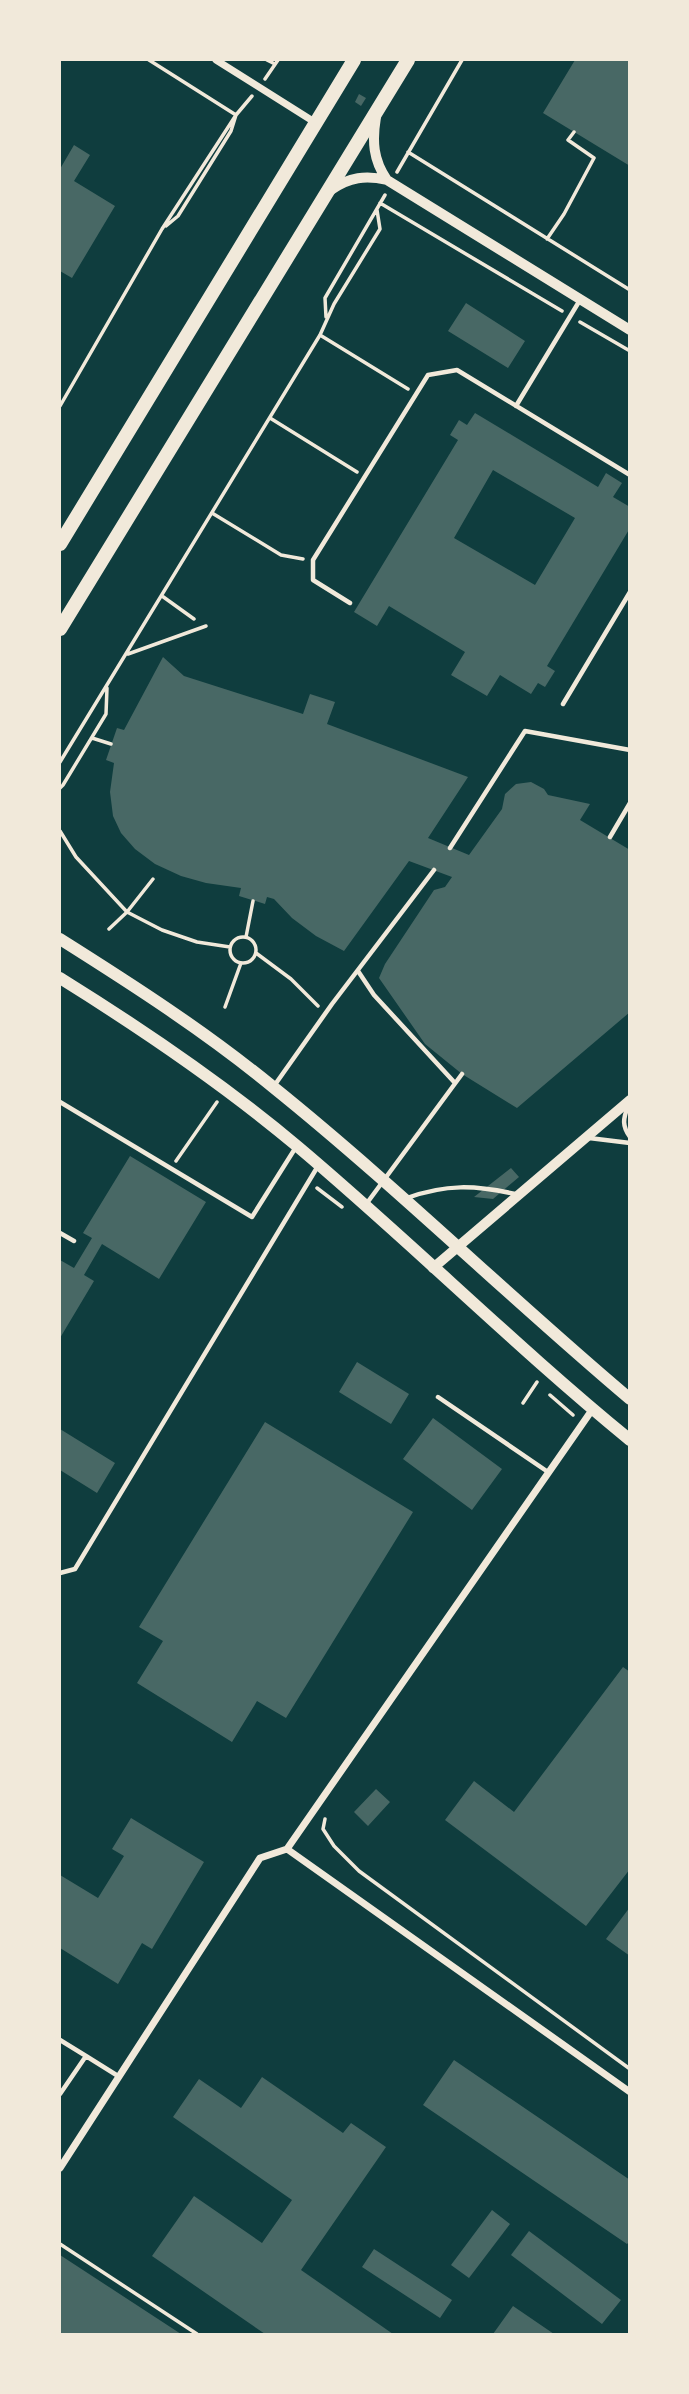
<svg xmlns="http://www.w3.org/2000/svg" width="689" height="2394" viewBox="0 0 689 2394" font-family="Rubik,sans-serif">
<style>
.building{fill:#486865;fill-rule:evenodd}
.lines{fill:none;stroke-linecap:round;stroke-linejoin:round}
.path{stroke:#f1e9da;stroke-width:3.5}
.service{stroke:#f1e9da;stroke-width:4.5}
.minor{stroke:#f1e9da;stroke-width:7}
.tertiary{stroke:#f1e9da;stroke-width:10}
.secondary{stroke:#f1e9da;stroke-width:12}
.primary{stroke:#f1e9da;stroke-width:14}
</style>
<rect width="100%" height="100%" fill="#0f3d3e"/>
<path class="building" d="M575,60H630V166L543,113Z
M359,94L366,98L361,106L355,102Z
M74,145L90,155L74,181L115,206L72,278L60,271V169Z
M466,303L525,341L508,368L448,331Z
M475,413L598,487L606,473L622,483L613,497L630,507V528L547,666L555,671L545,687L538,683L531,694L500,675L487,696L451,675L465,652L389,606L377,626L354,612L458,440L450,435L459,420L467,425ZM493,470L575,518L535,585L454,538Z
M163,657L184,676L303,714L310,694L335,702L327,724L468,777L428,838L469,855L502,809L505,794L516,784L531,782L544,789L548,795L590,804L580,820L630,850V1012L517,1108L462,1074L425,1044L379,978L385,964L434,890L445,887L452,877L409,861L344,951L316,936L292,918L274,899L267,897L265,904L239,896L241,888L206,883L181,876L155,864L135,849L121,833L113,816L110,792L114,763L106,760L117,728L124,730Z
M130,1156L206,1202L159,1279L102,1244L84,1275L94,1281L60,1338V1260L74,1268L92,1238L83,1233Z
M511,1168L519,1177L493,1199L474,1197Z
M357,1362L409,1394L391,1424L339,1392Z
M433,1418L502,1469L472,1510L403,1459Z
M265,1422L413,1512L286,1718L257,1701L232,1742L137,1683L163,1641L139,1627Z
M60,1429L115,1463L97,1493L60,1470Z
M623,1667L630,1672V1869L586,1926L445,1820L474,1781L514,1812Z
M376,1789L390,1802L368,1826L354,1812Z
M131,1818L204,1862L152,1949L142,1943L118,1984L60,1948V1875L98,1898L124,1856L112,1849Z
M630,1907V1956L606,1939Z
M454,2060L630,2180V2241L627,2244L423,2105Z
M262,2077L343,2133L351,2123L386,2147L301,2270L393,2334H265L152,2256L194,2196L262,2243L292,2200L173,2117L199,2079L241,2108Z
M492,2210L510,2224L469,2278L451,2265Z
M529,2231L621,2300L602,2324L511,2255Z
M374,2249L452,2300L440,2318L362,2267Z
M60,2255L181,2334H60Z
M513,2306L554,2334H493Z"/>
<g class="lines">
<path class="path" d="M149,60L236,115L231,131L178,216L166,226
M267,60L275,64
M265,79L278,60
M408,152L630,290
M397,172L462,60
M380,203L562,311
M547,239L564,214L594,158L568,140L574,132
M326,317L325,298L385,195
M580,322L630,351
M320,335L408,389
M60,406L162,229L236,115L252,96
M270,418L357,472
M212,513L281,555L303,559
M162,596L194,619
M128,654L206,626
M92,738L111,744
M60,762L320,335L334,304L380,229L377,210
M60,788L63,785L106,714L107,688
M60,831L76,857L127,912L162,930L197,942L230,947
M109,929L127,912L153,879
M230 950a13 13 0 1 1 26 0a13 13 0 1 1-26 0Z
M246,937L253,901
M256,953L291,979L318,1006
M225,1007L241,963
M176,1161L217,1102
M317,1188L342,1207
M550,1395L573,1415
M523,1403L537,1382
M325,1819L323,1829L334,1846L359,1871L630,2069
M60,2244L197,2334"/>
<path class="service" d="M516,406L580,300
M350,603L313,580V560L428,375L457,370L630,475
M563,704L630,592
M610,837L630,803
M450,848L525,731L630,750
M358,971L374,995L455,1083
M274,1086L332,1004L434,870
M60,1102L252,1217L296,1147
M628,1106C623,1119 622,1126 630,1137
M589,1138L630,1143
M407,1198C446,1184 475,1185 515,1194
M367,1203L462,1074
M60,1233L74,1241
M438,1397L548,1472
M60,1573L75,1569L318,1166
M60,2040L86,2056L60,2094
M86,2056L118,2076"/>
<path class="minor" d="M216,60L316,123
M287,1849L630,2092
M60,2168L260,1858L287,1849L592,1410"/>
<path class="tertiary" d="M376,117C372,141 373,160 387,180
M331,190C349,177 366,175 387,180L630,330
M433,1268L630,1100"/>
<path class="secondary" d="M60,939C133,985 206,1032 273,1087C396,1186 509,1297 630,1399
M60,978C142,1029 222,1083 297,1146C410,1241 515,1346 630,1440"/>
<path class="primary" d="M60,544L354,60
M60,629L408,60"/>
</g>
<rect width="689" height="2394" fill="none" stroke="#f1e9da" stroke-width="122"/>
</svg>
